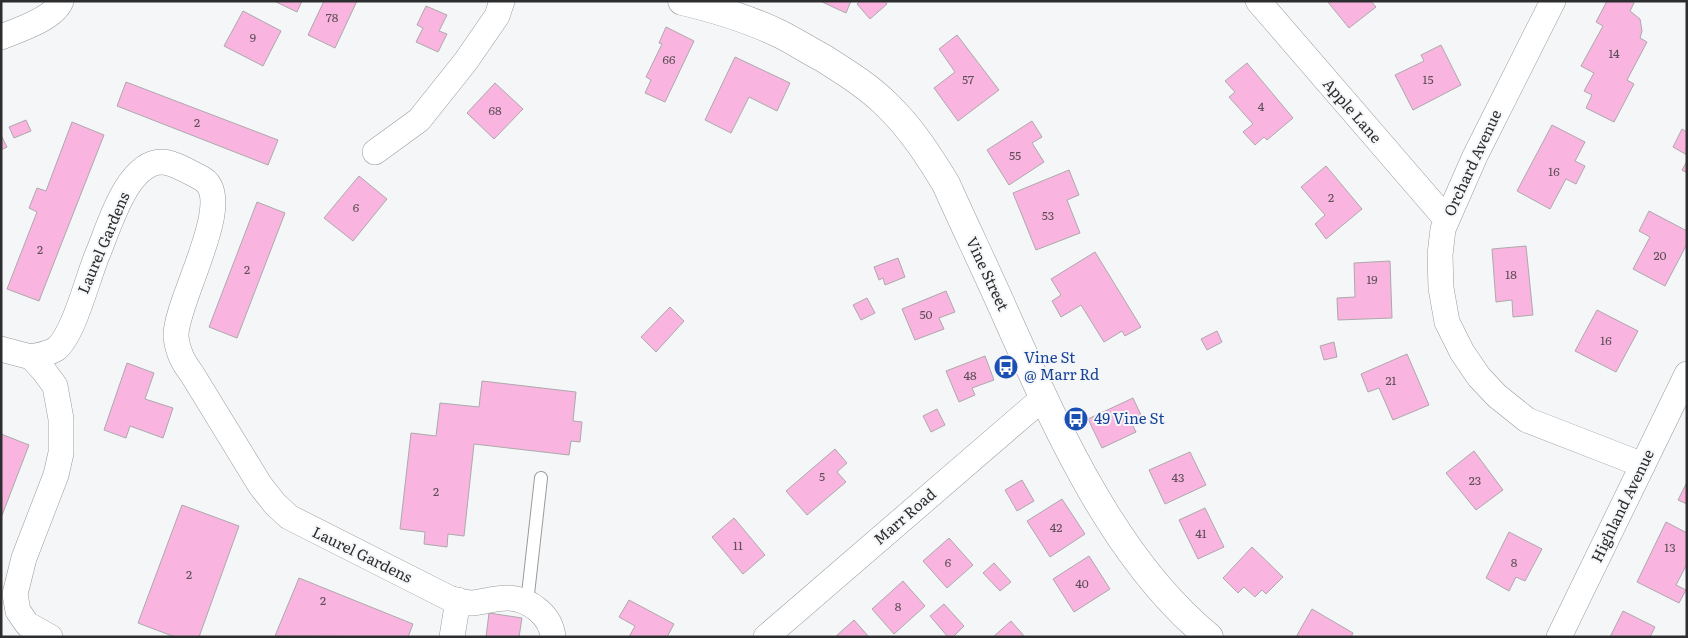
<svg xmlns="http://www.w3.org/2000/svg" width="1688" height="638" viewBox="0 0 1688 638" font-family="Literata,serif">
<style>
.building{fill:#f9b5df;stroke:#aca9ab}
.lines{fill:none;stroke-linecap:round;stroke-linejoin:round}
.lane-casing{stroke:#989a9c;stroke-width:14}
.street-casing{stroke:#989a9c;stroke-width:26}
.secondary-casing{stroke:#989a9c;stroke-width:29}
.lane{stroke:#fff;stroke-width:12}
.street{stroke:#fff;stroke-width:25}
.secondary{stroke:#fff;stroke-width:28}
.labels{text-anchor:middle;stroke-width:4;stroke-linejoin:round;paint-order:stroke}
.number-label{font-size:12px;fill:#5f4f5a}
.street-label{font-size:15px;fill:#2c2d2e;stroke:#f4f6f8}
.transit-label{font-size:15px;fill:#164399;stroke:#f4f6f8;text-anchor:start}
</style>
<rect width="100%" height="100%" fill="#f4f6f8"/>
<path class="building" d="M274,1H302L297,12Z
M324,1H357L335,48L308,35Z
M820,1H851L846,13Z
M860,1H885L887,4L870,19L857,4Z
M1327,1H1371L1376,7L1349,28Z
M1607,1H1631L1634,3L1630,11L1640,19L1642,31L1640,38L1647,42L1627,80L1634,84L1614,122L1586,108L1592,95L1584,91L1594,73L1581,66L1603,26L1596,22Z
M426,6L447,15L439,31L447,34L438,52L416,42L423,28L417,25Z
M243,11L281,31L263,66L224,46Z
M666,27L694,41L665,102L645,93L651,80L646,77L662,44L659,43Z
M957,35L999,90L958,121L934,88L955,72L939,49Z
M1441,45L1461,85L1413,110L1395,75L1424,61L1421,55Z
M735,57L790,83L777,111L749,97L731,133L705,120Z
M1247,63L1293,118L1267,140L1264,137L1255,145L1243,132L1253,124L1229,97L1235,92L1225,81Z
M126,82L278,140L268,165L117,106Z
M495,83L523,109L494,139L467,113Z
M26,120L31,131L14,138L9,127Z
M1032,121L1042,137L1032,143L1044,162L1009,185L987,150Z
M72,122L104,135L39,301L7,289L37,212L29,208L37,188L46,191Z
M1552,125L1585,142L1575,161L1585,166L1576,184L1566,179L1550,209L1517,191Z
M1682,129L1687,132V155L1673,147Z
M1,135L7,147L1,150Z
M1687,161V173L1682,170Z
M1326,166L1362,209L1326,239L1315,224L1325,215L1301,187Z
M1069,170L1079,195L1067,200L1080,233L1036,250L1013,193Z
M359,176L387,199L353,241L324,218Z
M257,202L285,213L237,338L209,327Z
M1649,211L1687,231V244L1665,286L1633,269L1650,237L1639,231Z
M1526,246L1533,315L1513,317L1512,300L1496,302L1492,249Z
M1095,252L1141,327L1125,336L1122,331L1104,342L1081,305L1061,317L1052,301L1061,295L1051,279Z
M898,258L905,277L885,285L883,278L879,280L874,267Z
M1390,261L1392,318L1338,320L1337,298L1355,297L1354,263Z
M946,291L955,312L939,318L944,329L915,340L902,309Z
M867,298L875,313L861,320L853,305Z
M670,307L684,321L656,352L641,337Z
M1597,310L1638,331L1616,372L1575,351Z
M1217,331L1222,342L1207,350L1201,339Z
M1334,342L1337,357L1324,360L1320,346Z
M1407,354L1429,405L1393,420L1379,388L1368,392L1361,374Z
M985,356L994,380L972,388L975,395L959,402L946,371Z
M127,363L154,373L145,399L173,408L163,438L130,426L126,438L104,430Z
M482,381L576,392L573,421L582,422L580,442L571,441L569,455L474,444L464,536L448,534L447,547L424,544L425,532L400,529L411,433L436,436L440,403L479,407Z
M1133,398L1141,415L1130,420L1136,432L1102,448L1088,419Z
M937,409L945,425L931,432L923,416Z
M1,434L29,445L1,518Z
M835,449L847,463L837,472L846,482L807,515L786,491Z
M1474,451L1503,490L1476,510L1446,473Z
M1190,452L1206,485L1165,504L1149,470Z
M1022,480L1034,501L1017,511L1005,490Z
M1687,482V504L1678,500Z
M1062,499L1085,534L1050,557L1027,521Z
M182,505L239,526L199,637H175L138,623Z
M1205,508L1224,547L1198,559L1179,520Z
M734,518L765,555L743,574L712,537Z
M1666,522L1687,533V564L1676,585L1686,590L1679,603L1637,582Z
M1509,532L1542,549L1525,581L1516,577L1509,591L1486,578Z
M949,538L973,565L947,588L923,561Z
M1252,547L1283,577L1266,594L1262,590L1255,597L1244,587L1238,593L1223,578Z
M1089,556L1110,589L1074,612L1053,579Z
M994,563L1011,582L1000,591L983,573Z
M299,578L413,624L408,637L275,636Z
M903,581L925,606L894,634L872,609Z
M629,600L674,624L667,637H629L635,626L619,617Z
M944,604L964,626L953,637H948L930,616Z
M1312,609L1353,633L1351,637H1296Z
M1623,611L1655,627L1650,637H1610Z
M489,613L522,618L519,637H486Z
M854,620L869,637H835Z
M1011,621L1025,637H993Z"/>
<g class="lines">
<defs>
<path id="lane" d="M527,603L541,478"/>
<path id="street" d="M1258,1L1447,220
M1553,1L1475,156L1443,229L1440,255L1441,288L1447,322L1462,352L1479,377L1497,396L1527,420L1643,465
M1,37C18,30 54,19 61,1
M375,152L419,120L466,61L497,16L502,1
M1,349L31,357L44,371L55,386L61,419V453L56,475L24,558L15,594L18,611L27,624L50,637
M31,357C40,355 48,354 56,349C74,335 88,276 98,253C109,227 127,162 162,162C173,162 191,173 201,178C239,197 174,303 176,337C178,353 183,362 192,374L260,485L275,504L289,517L449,598C456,600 465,603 472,603C485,602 497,597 510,598C531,600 551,616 553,637
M452,637L458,600
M766,637L1043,398
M1559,637L1687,374"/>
<path id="secondary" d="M682,1C716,9 749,19 780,34C794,41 808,50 823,58C845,72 868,86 887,105C911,128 929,156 946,184C967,231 989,276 1009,322C1058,431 1115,560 1209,637"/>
</defs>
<use href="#lane" class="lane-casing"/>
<use href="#street" class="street-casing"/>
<use href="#secondary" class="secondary-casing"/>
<use href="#lane" class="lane"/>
<use href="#street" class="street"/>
<use href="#secondary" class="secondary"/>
</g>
<defs>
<symbol id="bus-disc" viewBox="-11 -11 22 22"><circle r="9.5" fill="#1a4fb4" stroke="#f4f6f8"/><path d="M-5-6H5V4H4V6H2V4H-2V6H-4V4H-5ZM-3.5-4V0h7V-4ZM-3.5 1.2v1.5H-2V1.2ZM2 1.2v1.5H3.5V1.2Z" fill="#fff"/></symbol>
</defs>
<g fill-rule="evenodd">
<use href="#bus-disc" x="992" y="353" width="28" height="28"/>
<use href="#bus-disc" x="1062" y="405" width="28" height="28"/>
</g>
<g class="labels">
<g class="number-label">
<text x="332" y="22">78</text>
<text x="253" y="42">9</text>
<text x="1614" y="58">14</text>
<text x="669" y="64">66</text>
<text x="968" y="84">57</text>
<text x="1428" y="84">15</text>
<text x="1261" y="111">4</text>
<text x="495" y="115">68</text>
<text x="197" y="127">2</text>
<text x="1015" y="160">55</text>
<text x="1554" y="176">16</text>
<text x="1331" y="202">2</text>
<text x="356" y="212">6</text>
<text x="1048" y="220">53</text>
<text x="40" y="254">2</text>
<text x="1660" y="260">20</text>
<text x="247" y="274">2</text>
<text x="1511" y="279">18</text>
<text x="1372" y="284">19</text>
<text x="926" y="319">50</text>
<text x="1606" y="345">16</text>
<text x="970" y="380">48</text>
<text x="1391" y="385">21</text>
<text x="822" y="481">5</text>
<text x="1178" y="482">43</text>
<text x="1475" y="485">23</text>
<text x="436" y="496">2</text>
<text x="1056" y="532">42</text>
<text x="1201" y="538">41</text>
<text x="738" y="550">11</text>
<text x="1670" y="552">13</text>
<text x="948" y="567">6</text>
<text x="1514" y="567">8</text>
<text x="189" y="579">2</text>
<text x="1082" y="588">40</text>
<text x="323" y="605">2</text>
<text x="898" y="611">8</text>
</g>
<g class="street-label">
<text transform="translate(1352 111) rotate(49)" y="5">Apple Lane</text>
<text transform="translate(1473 163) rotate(-65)" y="5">Orchard Avenue</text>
<text transform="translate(104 243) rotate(-67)" y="5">Laurel Gardens</text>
<text transform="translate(987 274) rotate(65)" y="5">Vine Street</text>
<text transform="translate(1623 506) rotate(-64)" y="5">Highland Avenue</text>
<text transform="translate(905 517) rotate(-41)" y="5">Marr Road</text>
<text transform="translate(362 555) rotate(26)" y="5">Laurel Gardens</text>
</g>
<g class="transit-label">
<text x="1024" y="363">Vine St<tspan x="1024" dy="17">@ Marr Rd</tspan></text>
<text x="1094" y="424">49 Vine St</text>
</g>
</g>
<rect width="1688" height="638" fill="none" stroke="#2c2d2e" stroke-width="5"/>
</svg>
